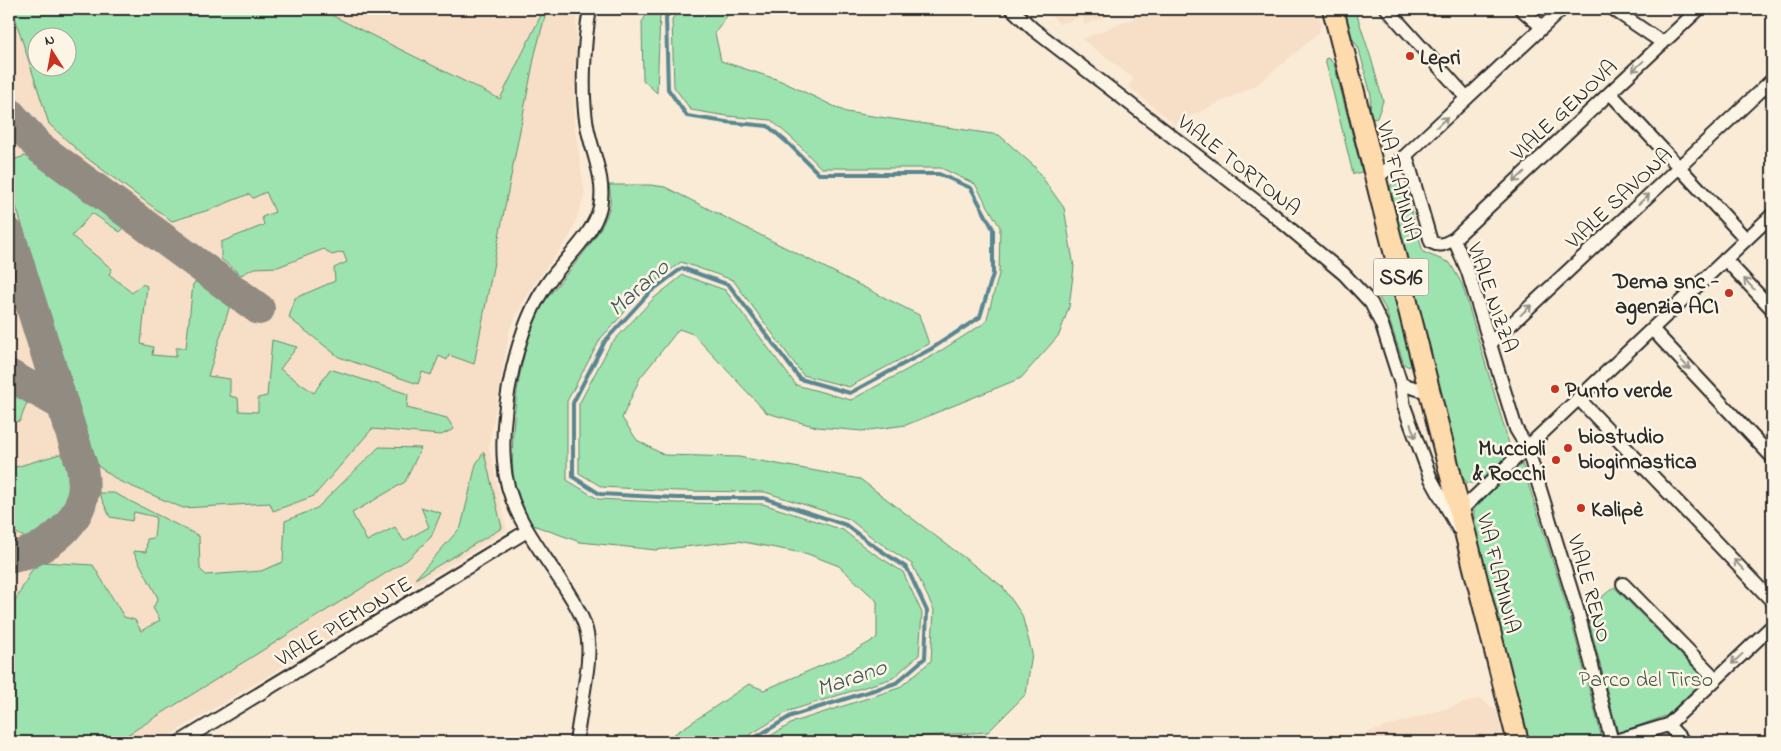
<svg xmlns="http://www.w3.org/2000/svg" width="1781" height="751" viewBox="0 0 1781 751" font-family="'Indie Flower',sans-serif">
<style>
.built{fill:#f7dfc7;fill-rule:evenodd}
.green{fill:#9de3b0;stroke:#64876e;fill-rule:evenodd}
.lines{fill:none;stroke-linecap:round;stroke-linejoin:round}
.stream{stroke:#598792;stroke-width:4}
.taxiway{stroke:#928b81;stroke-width:32}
.street-casing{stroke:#2b2b2b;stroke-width:16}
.primary-casing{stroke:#2b2b2b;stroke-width:24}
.street{stroke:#fcf5e5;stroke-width:12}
.primary{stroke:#fedbac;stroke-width:20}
.oneway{stroke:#949088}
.poi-dot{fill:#c8321e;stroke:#fcf5e5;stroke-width:2}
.labels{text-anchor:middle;stroke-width:5;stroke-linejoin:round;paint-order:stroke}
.shield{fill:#fcf5e5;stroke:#6a6863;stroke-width:1}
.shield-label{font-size:21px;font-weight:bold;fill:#2b2b2b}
.poi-label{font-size:22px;font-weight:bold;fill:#2b2b2b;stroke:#fcf5e5;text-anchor:start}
.street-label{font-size:22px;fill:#2b2b2b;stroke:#fcf5e5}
.park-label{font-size:22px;fill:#48594c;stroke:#fcf5e5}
.water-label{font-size:24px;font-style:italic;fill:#42595f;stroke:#fcf5e5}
</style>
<rect width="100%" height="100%" fill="#faebd7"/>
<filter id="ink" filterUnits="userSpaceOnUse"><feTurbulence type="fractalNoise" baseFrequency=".02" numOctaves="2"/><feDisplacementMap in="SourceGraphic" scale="10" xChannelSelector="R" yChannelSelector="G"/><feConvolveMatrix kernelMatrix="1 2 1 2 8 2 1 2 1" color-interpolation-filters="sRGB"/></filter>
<g filter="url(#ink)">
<path class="built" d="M9,9H577L574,121L585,194L571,235L531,288L510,329L489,446L507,530L159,742H9ZM38,38H68V68H38Z
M1044,9H1124L1085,25L1082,17L1060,24Z
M1157,9H1317L1321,21L1319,33L1257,85L1174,124L1128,86L1134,79L1082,39Z
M1480,698L1497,711L1505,742H1336Z"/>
<path class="green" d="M12,9H319L500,99L544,9H547L535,54L474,364L449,355L447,360L439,356L431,375L422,372L418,384L339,357L289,318L295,298L335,281L334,268L347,262L343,252L332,255L324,249L278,267L254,268L241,275L221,259V242L264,225L262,217L275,212L266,192L253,198L249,194L209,210L172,221L84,156L49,124ZM38,38H68V68H38Z
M650,9H665L660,15L657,93L643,80L642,22Z
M681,9H732L715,33L721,61L779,80L846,112L999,135L1034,166L1064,208L1074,267L1069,307L1059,335L1021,378L906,425L862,431L817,427L767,413L693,334L679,329L640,378L622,418L637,440L664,455L739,457L860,479L1003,587L1022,615L1032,653L1026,694L988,732L874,739L864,742H760L794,722L899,688L931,661L934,610L912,564L874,539L849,519L765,492L677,491L602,487L579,473V404L610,345L654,298L683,275L725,290L796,385L851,400L934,355L986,322L999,274L1000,227L975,184L941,168H821L795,141L771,120L727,116L691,110L674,87L672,19Z
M1344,9H1355L1371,58L1383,101L1377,118L1373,119L1370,112L1371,95L1359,49L1351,36Z
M1328,58L1334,64L1362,172L1353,174L1325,59Z
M33,154L129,223L120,232L92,213L72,236L112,269L109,274L132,293L142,284L147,286L141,344L153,347L152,355L176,357V348H186L193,284L202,277L232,299L208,376L230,379V396L238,398L239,411L258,412V398L267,396L272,340L297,347L280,369L314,393L330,369L408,394L407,408L447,418L454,429L441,435L372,429L314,496L273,511L270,503L183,508L119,481L98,466L9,184V172L15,159Z
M1400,182L1405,190L1423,252L1450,263L1462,284L1510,447L1508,455L1478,483H1467L1461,475L1389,191L1392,183Z
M609,185H651L665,187L919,315L929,344L849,387L803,375L733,280L681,262L646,289L601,338L567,401V480L598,499L676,503L763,504L843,530L867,549L903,572L922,613L919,655L893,678L789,711L738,742H666L670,737L749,684L764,690L851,653L877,638V601L839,566L808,554L738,541L656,550L580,542L530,524C523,511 516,497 514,482C508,440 519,339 543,304C561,277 605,236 610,204C611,199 610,191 609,185Z
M1392,290L1412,362L1409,367L1404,364L1385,308L1379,298Z
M9,389L28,400L20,421L9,423Z
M379,447L421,448L405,482L352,513L367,541L395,527L404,541L429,527L421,507L441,513L431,537L407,560L116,742H17L9,738V613L31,571L43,562L93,565L124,617L135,620L141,631L160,620L153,608L158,598L133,551L146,552L147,539L154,538L156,517L134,512L132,521L110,517L99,493H114L199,536L200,569L206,575L261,571L283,562L285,521L317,508Z
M67,452L75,478L66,507L31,541L9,529V469Z
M484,452L502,528L415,579L461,527L476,464Z
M1522,464L1569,613L1603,742H1530L1474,525V509L1481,500Z
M1614,587L1705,679L1666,716L1618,733L1586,610Z"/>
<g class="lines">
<path class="stream" d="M672,9L666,17L668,89L687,116L726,122L768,126L790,145L819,174H939L971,188L993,229V274L980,317L931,349L850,393L800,379L729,285L682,268L649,293L605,341L573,403V477L600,494L677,498H764L846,525L871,544L907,568L927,611L925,658L896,683L791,716L748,742"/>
<path class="taxiway" d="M9,113L40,148L259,309
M9,234L82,467C83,475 85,485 83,494C77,528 41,554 9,557
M9,375L63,405"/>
<defs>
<path id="street" d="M1012,9L1033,29L1270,212L1344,274L1371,303L1382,325L1401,384L1404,406L1431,479L1458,528
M1387,9L1467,98
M1521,9L1542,27
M1613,9L1663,43
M1610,93L1746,239
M1406,155L1431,242C1440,247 1445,244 1454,239L1699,9
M1375,179L1406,155L1562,9
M1454,239L1468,272L1516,429L1527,447L1577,609L1612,742
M1725,259L1772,309
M1652,329L1772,457
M1490,344L1772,80
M1401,384L1431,393
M1578,398L1772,601
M1460,511L1772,215
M1623,584L1716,679
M1668,725L1684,742
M180,742L527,531
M576,742C579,723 582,703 585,684C587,670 590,655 588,641C587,624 578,608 569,594C543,551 507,514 504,462C500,409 517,324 549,281C565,259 594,234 600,207C606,180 592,153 587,126C581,93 584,42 590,9
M1612,742L1668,725L1772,626"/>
<path id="primary" d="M1333,9L1518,742"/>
</defs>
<use href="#street" class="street-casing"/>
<use href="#primary" class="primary-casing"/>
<use href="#street" class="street"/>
<use href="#primary" class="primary"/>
</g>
<defs><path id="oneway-shaft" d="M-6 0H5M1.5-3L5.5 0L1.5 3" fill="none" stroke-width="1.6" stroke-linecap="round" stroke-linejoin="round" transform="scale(1.25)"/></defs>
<g class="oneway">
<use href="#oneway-shaft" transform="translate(1638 66) rotate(137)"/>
<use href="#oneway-shaft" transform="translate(1442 122) rotate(-43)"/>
<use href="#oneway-shaft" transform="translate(1519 177) rotate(137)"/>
<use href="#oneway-shaft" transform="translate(1644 199) rotate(-43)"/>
<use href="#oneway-shaft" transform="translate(1749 284) rotate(-134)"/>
<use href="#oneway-shaft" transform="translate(1526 310) rotate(-43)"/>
<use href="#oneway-shaft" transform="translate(1685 364) rotate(47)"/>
<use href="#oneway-shaft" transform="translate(1413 431) rotate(70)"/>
<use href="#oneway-shaft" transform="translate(1739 565) rotate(-134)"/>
<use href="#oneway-shaft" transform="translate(1737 659) rotate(137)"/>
</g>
</g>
<g class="poi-dot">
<circle cx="1410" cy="56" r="5"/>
<circle cx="1729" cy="293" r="5"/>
<circle cx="1555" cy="389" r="5"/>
<circle cx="1568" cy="448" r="5"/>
<circle cx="1556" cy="460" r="5"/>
<circle cx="1581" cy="508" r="5"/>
</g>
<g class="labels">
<rect class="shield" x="1373.5" y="258.5" width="55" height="37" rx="4"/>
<g class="shield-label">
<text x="1401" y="284">SS16</text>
</g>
<g class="poi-label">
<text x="1420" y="64">Lepri</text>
<text x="1719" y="288" text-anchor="end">Dema snc -<tspan x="1719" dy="25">agenzia ACI</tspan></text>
<text x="1565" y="397">Punto verde</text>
<text x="1578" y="443">biostudio<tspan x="1578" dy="25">bioginnastica</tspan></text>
<text x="1546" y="455" text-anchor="end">Muccioli<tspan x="1546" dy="25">&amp; Rocchi</tspan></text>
<text x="1591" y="516">Kalipè</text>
</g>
<g class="street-label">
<text transform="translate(1563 109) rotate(-43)" y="8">VIALE GENOVA</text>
<text transform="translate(1240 164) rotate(38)" y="8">VIALE TORTONA</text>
<text transform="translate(1400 181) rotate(76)" y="8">VIA FLAMINIA</text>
<text transform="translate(1618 197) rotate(-43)" y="8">VIALE SAVONA</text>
<text transform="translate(1494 297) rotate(71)" y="8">VIALE NIZZA</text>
<text transform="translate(1500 573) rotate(76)" y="8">VIA FLAMINIA</text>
<text transform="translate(1591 588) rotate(74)" y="8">VIALE RENO</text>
<text transform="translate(343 620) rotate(-31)" y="8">VIALE PIEMONTE</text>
</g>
<g class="park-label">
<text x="1646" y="686">Parco del Tirso</text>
</g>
<g class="water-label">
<text transform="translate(638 287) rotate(-42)" y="8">Marano</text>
<text transform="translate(851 677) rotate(-19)" y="8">Marano</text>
</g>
</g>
<rect width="1781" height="751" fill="none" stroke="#fcf5e5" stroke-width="30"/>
<rect x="15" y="15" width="1751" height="721" fill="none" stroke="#2b2b2b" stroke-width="2" filter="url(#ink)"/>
<g transform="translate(52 52) rotate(349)"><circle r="24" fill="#fcf5e5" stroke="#a8a49b"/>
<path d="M0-4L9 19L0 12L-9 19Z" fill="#c8321e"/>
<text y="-8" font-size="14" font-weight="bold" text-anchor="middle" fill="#2b2b2b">N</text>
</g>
</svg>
